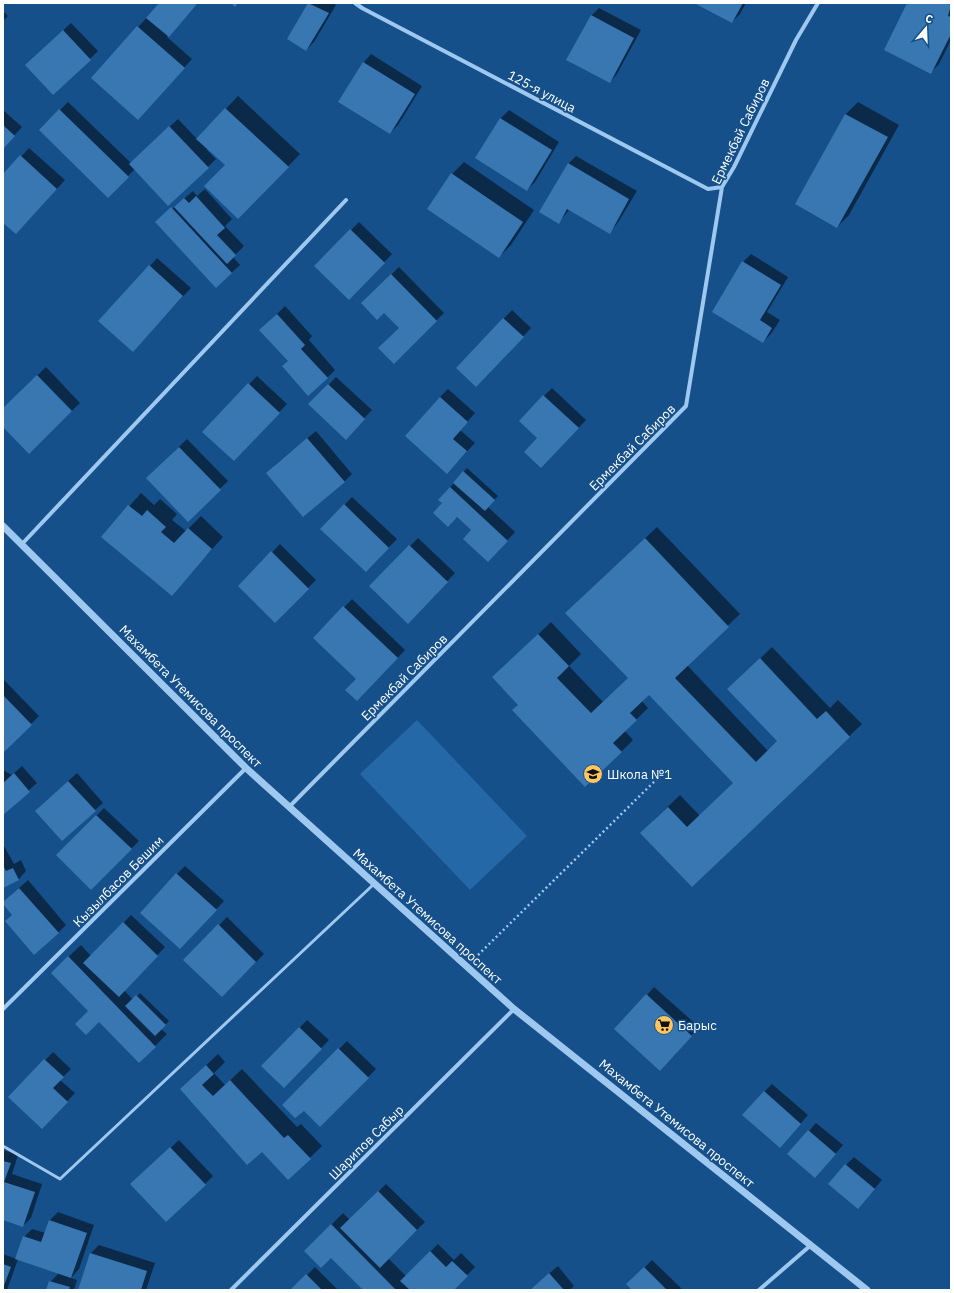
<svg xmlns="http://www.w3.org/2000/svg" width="954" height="1293" viewBox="0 0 954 1293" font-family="'IBM Plex Sans',sans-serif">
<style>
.green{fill:#2568a8}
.shadow{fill:#0007}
.building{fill:#3977b2}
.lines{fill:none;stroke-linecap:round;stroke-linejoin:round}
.path{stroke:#9ec8ef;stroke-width:2.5;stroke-dasharray:2 3;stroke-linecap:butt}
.service{stroke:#9ec8ef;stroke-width:3}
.minor{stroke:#9ec8ef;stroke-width:4}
.tertiary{stroke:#9ec8ef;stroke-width:7}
.labels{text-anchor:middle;stroke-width:3;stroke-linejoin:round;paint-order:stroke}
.street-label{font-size:13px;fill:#fff;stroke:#15508b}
.poi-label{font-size:13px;fill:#fff;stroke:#15508b;text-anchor:start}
</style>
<rect width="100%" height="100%" fill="#15508b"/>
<path class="green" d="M417,720L527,836L470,890L360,774Z"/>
<path class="shadow" d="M160,3H198L167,37L192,59L146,110L92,78Z
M310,3H332L336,5L314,42L306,50L288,39Z
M696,3H746L740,14L732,22Z
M908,3H951V40L939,64L931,72Z
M599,8L641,30L617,74L610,82L591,16Z
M3,11L8,16L3,21Z
M71,23L98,51L90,59L34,57Z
M371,54L422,86L398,125L390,133L364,62Z
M238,96L300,154L250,206L226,165L208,148L207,150L216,159L208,167L135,169L108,196L40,130L68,102L131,163L178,119L197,139Z
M858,102L899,125L849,215L837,227L796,204L846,114Z
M3,110L22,127L3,148Z
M509,110L559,142L535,182L527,190L476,158L501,118Z
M29,148L65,180L24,225L3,221V176Z
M576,156L637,191L617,224L609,232L570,209L559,222L568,164Z
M464,162L534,210L511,245L499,257L452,174Z
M205,189L232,219L225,226L244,246L233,257L240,265L216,287L165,215L193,191L197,196Z
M359,222L392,254L349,299L315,266Z
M751,254L788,277L767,312L780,320L771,334L763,342L743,262Z
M157,258L191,288L141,342L150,266Z
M399,267L444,313L394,362L400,328L384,311L362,303Z
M285,306L312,336L309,340L335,370L327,378L289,361L269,322Z
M512,310L531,328L484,378L457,368Z
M46,367L80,403L29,452L3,425V409Z
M257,376L287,404L241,452L204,432Z
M336,377L372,410L353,430L310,404Z
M552,388L586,420L549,459L539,438L544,396Z
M448,389L475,413L460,430L475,443L455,464L440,397Z
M316,431L352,474L344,482L275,465Z
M187,439L228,481L188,520L147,478Z
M467,468L498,496L488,507L515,532L496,553L439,500Z
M141,493L154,505L160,499L177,514L172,520L186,531L201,516L223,537L172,594L103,536Z
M352,497L397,539L366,571L321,529Z
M657,527L740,614L687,665L768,751L778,741L741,677L772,647L830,708L838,700L862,724L692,886L653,821L680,795L700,816L734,783L649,693L641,700L648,708L625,731L633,740L621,752L519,705L505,666L551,622L581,654L569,666L603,702L629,678L578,601Z
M418,538L455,573L416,614L371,586Z
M280,544L316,580L275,621L240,586Z
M352,599L405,650L365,692L357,679L314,638Z
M4,680L39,716L3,752V681Z
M22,766L37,783L3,813V770L12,775Z
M77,773L103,803L95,810L44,803Z
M104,808L139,841L91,889L57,855Z
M3,844L14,864L21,860L26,871L19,879L3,887Z
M185,866L224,901L188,940L177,874Z
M28,880L66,925L58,933L13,914L11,895Z
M131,915L165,947L124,990L133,1000L140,993L169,1021L161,1029L167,1034L139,1062L89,1011L64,961L81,945L91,956Z
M227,917L264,954L222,996L185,960Z
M654,987L699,1027L668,1062L647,995Z
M307,1020L329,1040L284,1086L262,1066Z
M347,1041L376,1069L320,1126L304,1110L283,1105Z
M53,1052L71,1069L60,1080L75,1093L50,1120L10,1097Z
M218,1054L225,1062L214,1073L225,1085L242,1069L297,1127L301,1124L322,1146L288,1179L262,1151L181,1089Z
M772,1084L808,1115L787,1139L764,1092Z
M816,1123L843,1145L815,1177L809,1131Z
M179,1140L213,1176L205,1184L140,1176Z
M3,1150L18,1155L12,1174L42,1184L31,1218L23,1226L3,1219Z
M854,1157L882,1180L858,1208L846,1165Z
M386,1184L425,1222L388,1258L406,1276L438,1244L454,1260L461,1253L475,1267L452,1290H364L331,1257L305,1251L343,1213L350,1220Z
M58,1212L94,1225L79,1269L71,1278L77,1280L74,1290H47L50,1282L59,1273L18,1259L7,1290H3V1254L17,1259L24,1237L32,1229L46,1233L50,1220Z
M99,1245L155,1263L146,1290H79L91,1253Z
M652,1260L683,1290H633L628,1284Z
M558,1266L574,1286L570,1290H530Z
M315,1267L338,1290H292Z"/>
<path class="building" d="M159,3H196L197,4L169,37L146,18Z
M231,3H238L235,7Z
M308,3L329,13L306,51L287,39Z
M694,3H743L732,23Z
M907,3H946L951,5L948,16L951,17V34L931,74L884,50Z
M591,15L634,38L610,83L566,60Z
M137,26L185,68L138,120L91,78Z
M63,30L91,60L53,95L25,65Z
M363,62L415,94L390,134L338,102Z
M225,108L289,167L238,219L204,186L225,165L196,139Z
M59,109L129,177L108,198L39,130Z
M845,114L888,137L837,228L795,204Z
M500,118L552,150L527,191L475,158Z
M3,125L15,136L3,149Z
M169,126L209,168L168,206L129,164Z
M20,155L57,189L16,234L3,223V174Z
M568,163L629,199L610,234L567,209L559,224L539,212Z
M451,173L523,222L499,258L427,209Z
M196,196L225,228L217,235L236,255L227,264L174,207L184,198L189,203Z
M171,207L232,273L216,288L155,222Z
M350,229L385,263L349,300L314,266Z
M742,261L781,285L760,320L772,328L763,343L712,312Z
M149,265L183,296L133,352L98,321Z
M391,274L437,321L394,364L378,348L399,328L384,313L377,320L361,303Z
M277,314L305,345L301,349L328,378L308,396L282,366L288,361L259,330Z
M503,318L524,337L476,387L456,368Z
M37,375L72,411L29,454L3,427V408Z
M248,383L280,413L234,461L202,432Z
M328,384L365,419L346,440L308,404Z
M543,395L579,428L541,468L524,452L537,438L519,421Z
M440,397L468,422L453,439L467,451L447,474L405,436Z
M307,438L345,482L303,517L266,473Z
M179,447L221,490L188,522L146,478Z
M463,471L495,500L485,511L453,483Z
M450,487L508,541L488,562L463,539L471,530L457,517L448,527L433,513L442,503L438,500Z
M344,504L389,548L366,572L320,529Z
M128,505L142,516L147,510L166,527L161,532L174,543L188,528L212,549L172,596L101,537Z
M645,538L729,627L675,678L756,762L777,741L727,689L760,658L817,719L826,711L850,737L692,887L640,833L668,807L687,827L733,783L649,695L630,713L637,720L613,743L622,752L585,787L512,710L518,705L492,677L538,634L569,666L557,678L591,713L628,678L565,613Z
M409,545L448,582L408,624L369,586Z
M271,551L309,589L275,623L238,586Z
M343,606L398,658L357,701L345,690L356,679L313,638Z
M3,695L32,725L3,753Z
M14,773L30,792L3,815V783Z
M68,781L96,811L62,841L35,811Z
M96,815L132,849L91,890L56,855Z
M3,865L6,871L13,868L19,880L3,888Z
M176,873L217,910L180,949L140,913Z
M19,888L59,933L34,955L5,921L12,915L3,904V902Z
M123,922L158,956L119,997L83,963Z
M218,924L256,962L222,997L183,960Z
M68,956L156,1047L139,1063L99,1022L86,1035L75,1024L88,1011L51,973Z
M646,994L692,1036L660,1071L614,1029Z
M136,995L166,1025L155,1036L125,1006Z
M299,1027L322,1049L284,1088L261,1066Z
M338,1048L369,1078L320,1127L304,1111L295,1118L282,1105Z
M44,1059L64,1077L53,1088L68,1102L42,1129L8,1097Z
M206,1065L214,1074L202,1085L213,1096L230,1080L284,1138L288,1135L311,1159L288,1180L262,1152L247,1165L180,1089Z
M764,1091L801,1124L780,1148L742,1115Z
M808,1130L836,1154L815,1178L787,1154Z
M170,1147L206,1185L166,1222L130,1184Z
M3,1161L11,1163L4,1182L35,1192L23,1227L3,1220Z
M845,1164L875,1189L858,1209L828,1184Z
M378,1191L417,1230L380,1268L340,1228Z
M49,1220L87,1233L71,1278L15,1259L23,1236L41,1242Z
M331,1224L396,1290H363L331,1258L321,1268L304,1251Z
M430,1251L446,1267L452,1261L468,1276L454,1290H410L400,1281Z
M90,1253L147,1271L141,1290H78Z
M3,1264L11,1267L3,1288Z
M644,1267L667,1290H632L626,1284Z
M549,1273L564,1290H530Z
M306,1274L322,1290H290Z
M49,1281L70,1287L69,1290H46Z"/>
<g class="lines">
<path class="path" d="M478,955L661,775"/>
<path class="service" d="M3,1146L60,1179L374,884"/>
<path class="minor" d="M355,3L362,8L708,189L722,187
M22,544L346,200
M289,807L686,406L722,187L734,167L796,40L818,3
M3,1009L246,768
M231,1290L514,1009
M759,1290L811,1245"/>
<path class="tertiary" d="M3,526L246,768L514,1009L867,1290"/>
</g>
<defs>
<symbol id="school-disc" viewBox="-11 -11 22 22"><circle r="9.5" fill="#ffc65d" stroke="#15508b"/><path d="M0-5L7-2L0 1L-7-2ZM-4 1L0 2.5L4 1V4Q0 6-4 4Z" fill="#111"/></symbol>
<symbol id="supermarket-disc" viewBox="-11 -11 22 22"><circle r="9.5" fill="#ffc65d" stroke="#15508b"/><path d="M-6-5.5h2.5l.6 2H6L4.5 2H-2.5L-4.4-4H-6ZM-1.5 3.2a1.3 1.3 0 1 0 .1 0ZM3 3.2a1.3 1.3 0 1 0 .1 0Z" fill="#111"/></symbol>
</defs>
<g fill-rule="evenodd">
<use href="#school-disc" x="582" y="763" width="22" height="22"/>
<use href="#supermarket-disc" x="653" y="1014" width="22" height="22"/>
</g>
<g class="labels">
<g class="street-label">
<text transform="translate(542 91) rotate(28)" y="5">125-я улица</text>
<text transform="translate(740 131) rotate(-64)" y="5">Ермекбай Сабиров</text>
<text transform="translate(632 447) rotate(-45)" y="5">Ермекбай Сабиров</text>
<text transform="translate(404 677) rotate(-45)" y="5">Ермекбай Сабиров</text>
<text transform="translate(191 696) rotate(45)" y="5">Махамбета Утемисова проспект</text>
<text transform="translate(118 881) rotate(-45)" y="5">Кызылбасов Бешим</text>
<text transform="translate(428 916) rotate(42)" y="5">Махамбета Утемисова проспект</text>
<text transform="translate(677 1123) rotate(39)" y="5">Махамбета Утемисова проспект</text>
<text transform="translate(366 1142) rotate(-45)" y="5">Шарипов Сабыр</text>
</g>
<g class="poi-label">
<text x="607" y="779">Школа №1</text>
<text x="678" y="1030">Барыс</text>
</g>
</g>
<rect width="954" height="1293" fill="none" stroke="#ffffff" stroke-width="8"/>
<g transform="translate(926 28) rotate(19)" stroke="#15508b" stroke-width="3" paint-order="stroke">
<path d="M0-3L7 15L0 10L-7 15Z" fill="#ffffff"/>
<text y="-6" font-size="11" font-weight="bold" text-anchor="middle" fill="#ffffff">С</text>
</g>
</svg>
